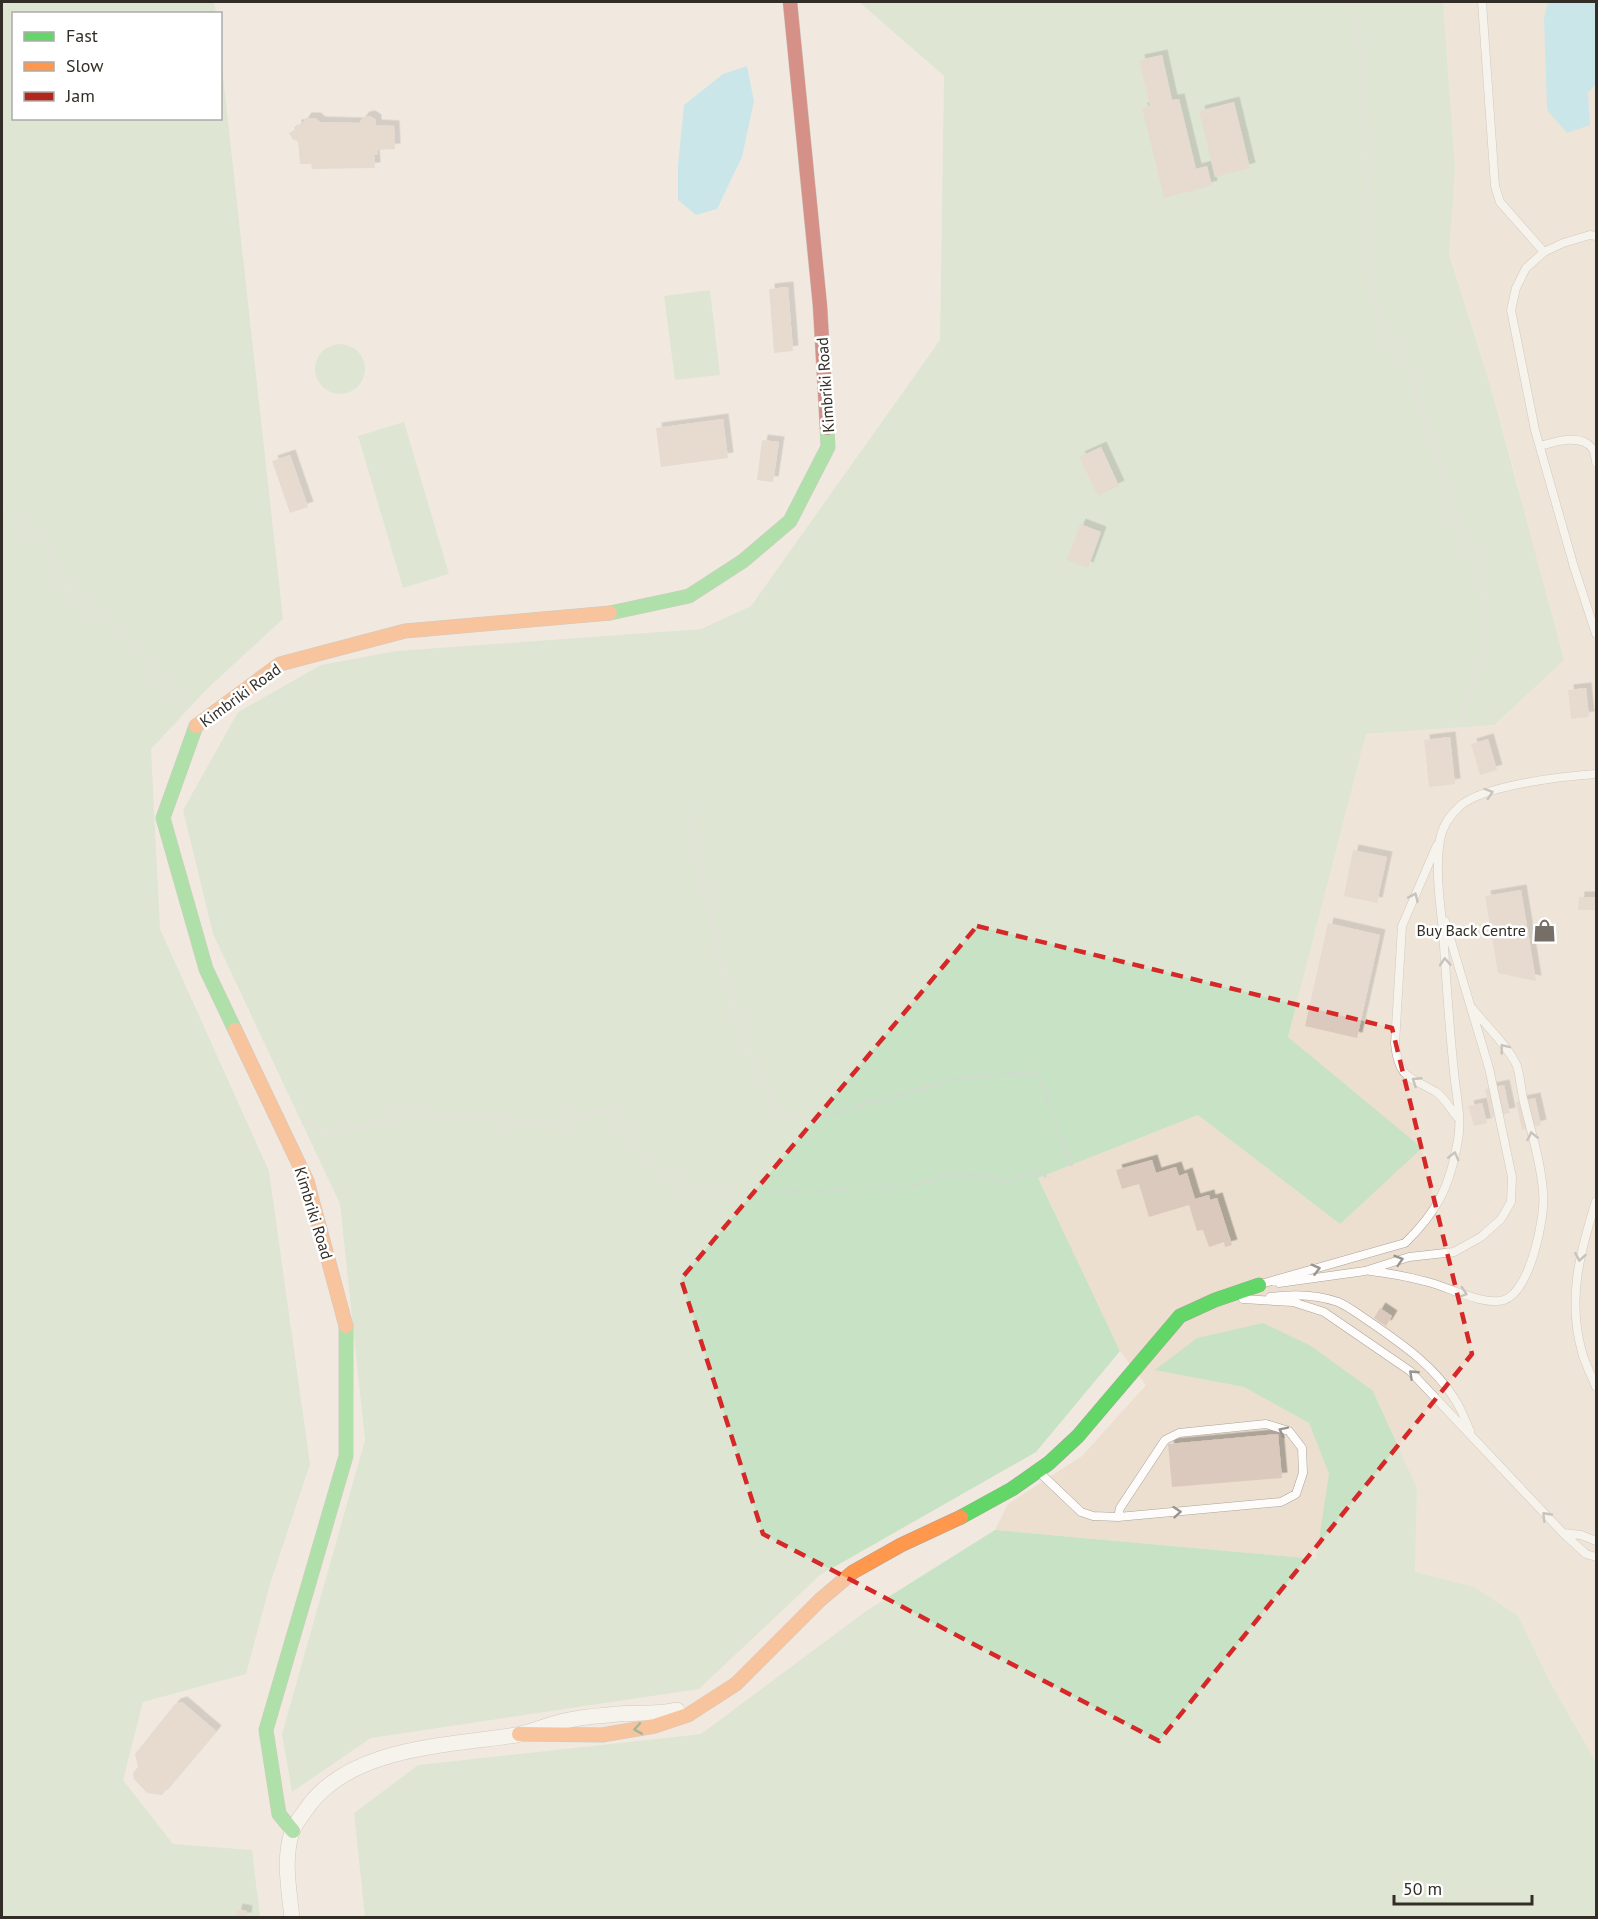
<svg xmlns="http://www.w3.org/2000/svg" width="1598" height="1919" viewBox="0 0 1598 1919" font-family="'PT Sans',sans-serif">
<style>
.built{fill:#ecdfcf}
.green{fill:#c7e2c4}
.water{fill:#9de3f4}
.building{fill:#dbc9bd;filter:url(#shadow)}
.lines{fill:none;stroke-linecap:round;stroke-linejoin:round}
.lane-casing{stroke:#a9a39c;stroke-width:9}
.street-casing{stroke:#a9a39c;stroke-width:16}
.fast-casing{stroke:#a9a39c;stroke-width:15}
.slow-casing{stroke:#a9a39c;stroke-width:15}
.jam-casing{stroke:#a9a39c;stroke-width:15}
.path{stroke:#d8d6d4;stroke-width:3;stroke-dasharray:3 3;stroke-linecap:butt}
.lane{stroke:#fdfcfa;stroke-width:8}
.street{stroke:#fdfcfa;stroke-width:15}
.fast{stroke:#63d668;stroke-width:14}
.slow{stroke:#ff974d;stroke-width:14}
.jam{stroke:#b3261e;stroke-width:14}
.oneway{stroke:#989590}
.oneway2{stroke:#487a44}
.marked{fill:none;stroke:#d62828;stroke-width:4.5;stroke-dasharray:12 8;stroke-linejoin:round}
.labels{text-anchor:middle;stroke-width:5;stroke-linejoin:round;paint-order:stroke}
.street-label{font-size:16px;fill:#322e27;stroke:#fff}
.poi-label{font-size:16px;fill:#322e27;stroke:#fff;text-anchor:end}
</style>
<defs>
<filter id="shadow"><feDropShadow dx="5.5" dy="-5.5" stdDeviation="0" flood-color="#0004"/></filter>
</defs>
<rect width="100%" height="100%" fill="#f1e9e0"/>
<path class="built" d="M1443,2H1596V1762L1550,1682L1518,1616L1475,1587L1415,1572L1417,1488L1373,1391L1156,1370L1244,1387L1309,1423L1329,1474L1317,1559L995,1530L1008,1504L1082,1456L1146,1385L1120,1351L1038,1178L1198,1115L1340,1224L1372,1108L1288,1037L1366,734L1494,725L1519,489L1491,388L1449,254L1455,168Z"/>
<path class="green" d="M2,2H214L216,13L14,14V118H220L221,58L283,619L207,689L151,749L160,929L269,1171L310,1464L270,1584L246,1674L143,1702L123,1780L173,1844L252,1850L260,1917L2,1918Z
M859,2H1443L1455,168L1449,254L1491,388L1564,660L1494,725L1366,734L1288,1037L1422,1148L1340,1224L1198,1115L1038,1178L1120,1351L1036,1452L820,1575L699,1689L371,1738L292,1792L282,1734L365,1440L340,1204L213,934L183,810L238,712L321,665L396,651L701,629L751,606L940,340L944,76Z
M710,290L720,375L675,380L664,296Z
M315 369a25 25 0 1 1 50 0a25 25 0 1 1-50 0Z
M404,422L449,574L403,588L358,436Z
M1263,1323L1311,1346L1373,1391L1417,1488L1415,1572L1475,1587L1518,1616L1550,1682L1596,1762V1917H365L354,1813L418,1765L701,1734L866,1611L995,1530L1316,1559L1329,1474L1309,1423L1244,1387L1155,1370L1197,1338Z"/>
<path class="water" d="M1548,2H1596V84L1588,93L1590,125L1567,133L1547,110L1544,18Z
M747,66L754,101L742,157L717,209L696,215L678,200V165L684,105L723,74Z"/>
<path class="building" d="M1162,55L1172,100L1179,99L1196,169L1207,166L1212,186L1164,198L1142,108L1150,106L1139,60Z
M1234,102L1250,168L1215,177L1199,111Z
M370,116L376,120V125L394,126L395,149L378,150L377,155H374L375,168L312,169L311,164H300L298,141L293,140L289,133L296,129V125L302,124L306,118H315L320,122L359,123L364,117Z
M788,287L793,351L774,353L769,289Z
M723,419L728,458L661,467L656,428Z
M762,440L779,442L773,482L757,480Z
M1101,447L1119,486L1098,496L1079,457Z
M290,455L308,507L290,513L272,461Z
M1080,524L1101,532L1088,568L1067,560Z
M1586,688L1589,717L1571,719L1568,690Z
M1450,737L1455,784L1429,787L1424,740Z
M1488,739L1497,770L1480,775L1471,744Z
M1353,850L1387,857L1377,903L1344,896Z
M1521,890L1536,981L1498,973L1485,896Z
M1579,897H1596V910H1578Z
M1328,923L1380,935L1357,1038L1305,1026Z
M1504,1085L1510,1113L1491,1117L1485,1089Z
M1535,1098L1541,1125L1522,1130L1516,1102Z
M1482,1103L1487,1123L1474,1126L1468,1106Z
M1152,1160L1156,1173L1176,1167L1179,1176L1187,1173L1195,1199L1209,1195L1210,1200L1217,1198L1232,1245L1225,1247L1224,1242L1209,1247L1203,1230L1197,1231L1189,1205L1149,1217L1139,1184L1122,1189L1116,1170Z
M1380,1308L1392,1316L1386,1326L1374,1318Z
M1278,1434L1282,1478L1172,1487L1168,1444Z
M182,1702L216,1731L162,1795L147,1793L134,1779L133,1773L138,1767L135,1754L175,1704Z
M237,1909L247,1911L246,1918H235Z"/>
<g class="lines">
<defs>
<path id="lane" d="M1482,2L1495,186L1500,202L1544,252
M1596,236L1590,235L1563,243L1544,252L1526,268L1516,288L1511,310L1535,430L1574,567L1596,634
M1540,446C1554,442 1581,433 1592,448C1595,451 1595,458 1596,462
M1437,845L1402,926L1395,1044C1399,1079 1409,1076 1436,1092C1444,1097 1451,1110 1458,1118
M1596,1201C1580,1252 1567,1299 1582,1352C1585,1364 1592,1376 1596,1387
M1370,1271C1390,1273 1409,1277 1428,1282C1448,1287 1484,1306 1504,1300C1530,1292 1546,1216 1543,1192C1541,1161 1530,1129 1523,1098C1521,1088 1520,1076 1517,1066C1510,1049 1485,1024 1472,1008
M1279,1283L1365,1271L1409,1257L1454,1252L1481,1237L1501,1219L1511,1202L1512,1177L1489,1068L1445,921
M1261,1284L1405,1243C1438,1211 1450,1186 1458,1140C1462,1119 1456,1094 1454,1072C1449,1025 1446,978 1443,931C1440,902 1435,870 1440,840C1442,827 1450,815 1460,806C1484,785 1565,776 1596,774
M1270,1297C1292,1294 1316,1294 1338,1302C1350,1307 1362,1317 1373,1324C1403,1345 1434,1366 1454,1398C1461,1408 1465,1420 1470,1431
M1243,1299L1293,1302L1324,1312L1410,1371L1563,1533L1581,1535L1596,1541
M1039,1472L1081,1512L1093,1516L1118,1517L1281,1502L1296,1494L1303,1473L1302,1448L1289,1431L1266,1424L1179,1433L1165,1440L1120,1508L1118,1517
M1564,1534L1586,1554L1596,1557"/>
<path id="street" d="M292,1918C289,1889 283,1859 292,1832C295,1823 302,1816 307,1808C351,1746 448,1746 516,1735C531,1732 545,1726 560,1722C576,1718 593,1716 609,1715C632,1712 655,1715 677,1710"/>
<path id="fast" d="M610,613L689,596L743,561L790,521L828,447L827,428
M196,726L163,818L206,969L235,1030
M961,1517L1012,1489L1049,1463L1078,1436L1180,1316L1215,1300L1259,1285
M293,1831L279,1814L266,1730L346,1456V1326"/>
<path id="slow" d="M196,726L280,664L405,631L610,613
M235,1030L307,1181L346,1326
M519,1734L602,1735L655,1726L688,1715L736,1684L820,1600L853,1572L901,1545L961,1517"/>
<path id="jam" d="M790,2L820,306L827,428"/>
</defs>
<use href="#lane" class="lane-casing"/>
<use href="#street" class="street-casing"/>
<use href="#fast" class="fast-casing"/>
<use href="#slow" class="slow-casing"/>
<use href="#jam" class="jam-casing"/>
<path class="path" d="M1353,2L1360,48L1374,303L1386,338L1411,371L1423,415L1458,525L1477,566L1487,603L1486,642L1477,675L1464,704L1461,730
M2,171L8,157
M2,508L14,522L28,528L48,544L55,561L50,576L81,596L92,612L115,624L138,648L184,710
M689,811L701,885L708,898L719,953L741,1039L775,1104L788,1119L820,1117L959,1078L1032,1072L1039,1077L1073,1169
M302,1124L310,1121L323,1133L386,1122L412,1112L497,1118L545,1125L606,1111L647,1162L696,1195L910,1187L956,1172L1007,1181L1034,1172L1050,1178"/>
<use href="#lane" class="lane"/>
<use href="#street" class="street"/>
<use href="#fast" class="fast"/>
<use href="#slow" class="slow"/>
<use href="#jam" class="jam"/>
</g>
<defs><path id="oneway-chevron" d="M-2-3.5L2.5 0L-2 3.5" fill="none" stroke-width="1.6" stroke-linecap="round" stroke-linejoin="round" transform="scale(1.5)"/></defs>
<g class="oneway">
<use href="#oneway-chevron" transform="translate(1489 793) rotate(-18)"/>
<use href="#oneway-chevron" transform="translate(1414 897) rotate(-66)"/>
<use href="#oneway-chevron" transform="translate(1445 962) rotate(-94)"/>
<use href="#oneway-chevron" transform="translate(1504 1048) rotate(-128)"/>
<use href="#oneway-chevron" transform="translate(1416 1081) rotate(-147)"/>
<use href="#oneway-chevron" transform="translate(1532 1136) rotate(-103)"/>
<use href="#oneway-chevron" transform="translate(1454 1156) rotate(-76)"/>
<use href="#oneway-chevron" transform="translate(1580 1257) rotate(100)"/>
<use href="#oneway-chevron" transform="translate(1399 1260) rotate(-17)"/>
<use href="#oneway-chevron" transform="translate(1316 1269) rotate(-15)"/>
<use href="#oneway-chevron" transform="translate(1463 1293) rotate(18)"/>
<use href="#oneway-chevron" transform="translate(1413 1374) rotate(-137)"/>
<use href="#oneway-chevron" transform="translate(1283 1431) rotate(-154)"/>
<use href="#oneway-chevron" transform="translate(1177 1512) rotate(-5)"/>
<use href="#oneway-chevron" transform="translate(1546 1516) rotate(-134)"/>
</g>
<use class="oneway2" href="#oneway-chevron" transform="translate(638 1729) rotate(170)"/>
<path d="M0 0H1598V1919H0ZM977,926L1392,1028L1472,1354L1159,1741L763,1534L681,1279Z" fill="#f1e9e0" fill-opacity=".55" fill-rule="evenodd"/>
<path class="marked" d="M977,926L1392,1028L1472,1354L1159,1741L763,1534L681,1279Z"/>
<defs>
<symbol id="shop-bare" viewBox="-9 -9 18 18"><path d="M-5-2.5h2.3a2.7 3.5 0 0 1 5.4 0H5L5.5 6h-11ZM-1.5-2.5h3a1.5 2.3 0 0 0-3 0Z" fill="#756f68" stroke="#fff" stroke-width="2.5" paint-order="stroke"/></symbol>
</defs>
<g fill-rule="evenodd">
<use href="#shop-bare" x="1528" y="914" width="33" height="33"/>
</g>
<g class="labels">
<g class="street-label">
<text transform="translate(825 385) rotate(-94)" y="6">Kimbriki Road</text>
<text transform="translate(240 695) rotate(-36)" y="6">Kimbriki Road</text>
<text transform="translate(314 1213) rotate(73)" y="6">Kimbriki Road</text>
</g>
<g class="poi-label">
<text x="1526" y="936">Buy Back Centre</text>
</g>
</g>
<rect width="1598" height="1919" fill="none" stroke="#322e27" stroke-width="6"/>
<rect x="12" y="12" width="210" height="108" fill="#ffffff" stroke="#adaba9" stroke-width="1.5"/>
<rect x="24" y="32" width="30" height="9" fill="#63d668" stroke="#adaba9" stroke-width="1.5"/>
<text x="66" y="42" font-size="18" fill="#322e27">Fast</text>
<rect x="24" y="62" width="30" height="9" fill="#ff974d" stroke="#adaba9" stroke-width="1.5"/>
<text x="66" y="72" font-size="18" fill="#322e27">Slow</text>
<rect x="24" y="92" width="30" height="9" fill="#b3261e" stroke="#adaba9" stroke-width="1.5"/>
<text x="66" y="102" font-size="18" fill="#322e27">Jam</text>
<path d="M1394 1895v9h138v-9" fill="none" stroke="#322e27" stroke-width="3"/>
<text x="1403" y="1895" font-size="18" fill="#322e27" stroke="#ffffff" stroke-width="4.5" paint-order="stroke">50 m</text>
</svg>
